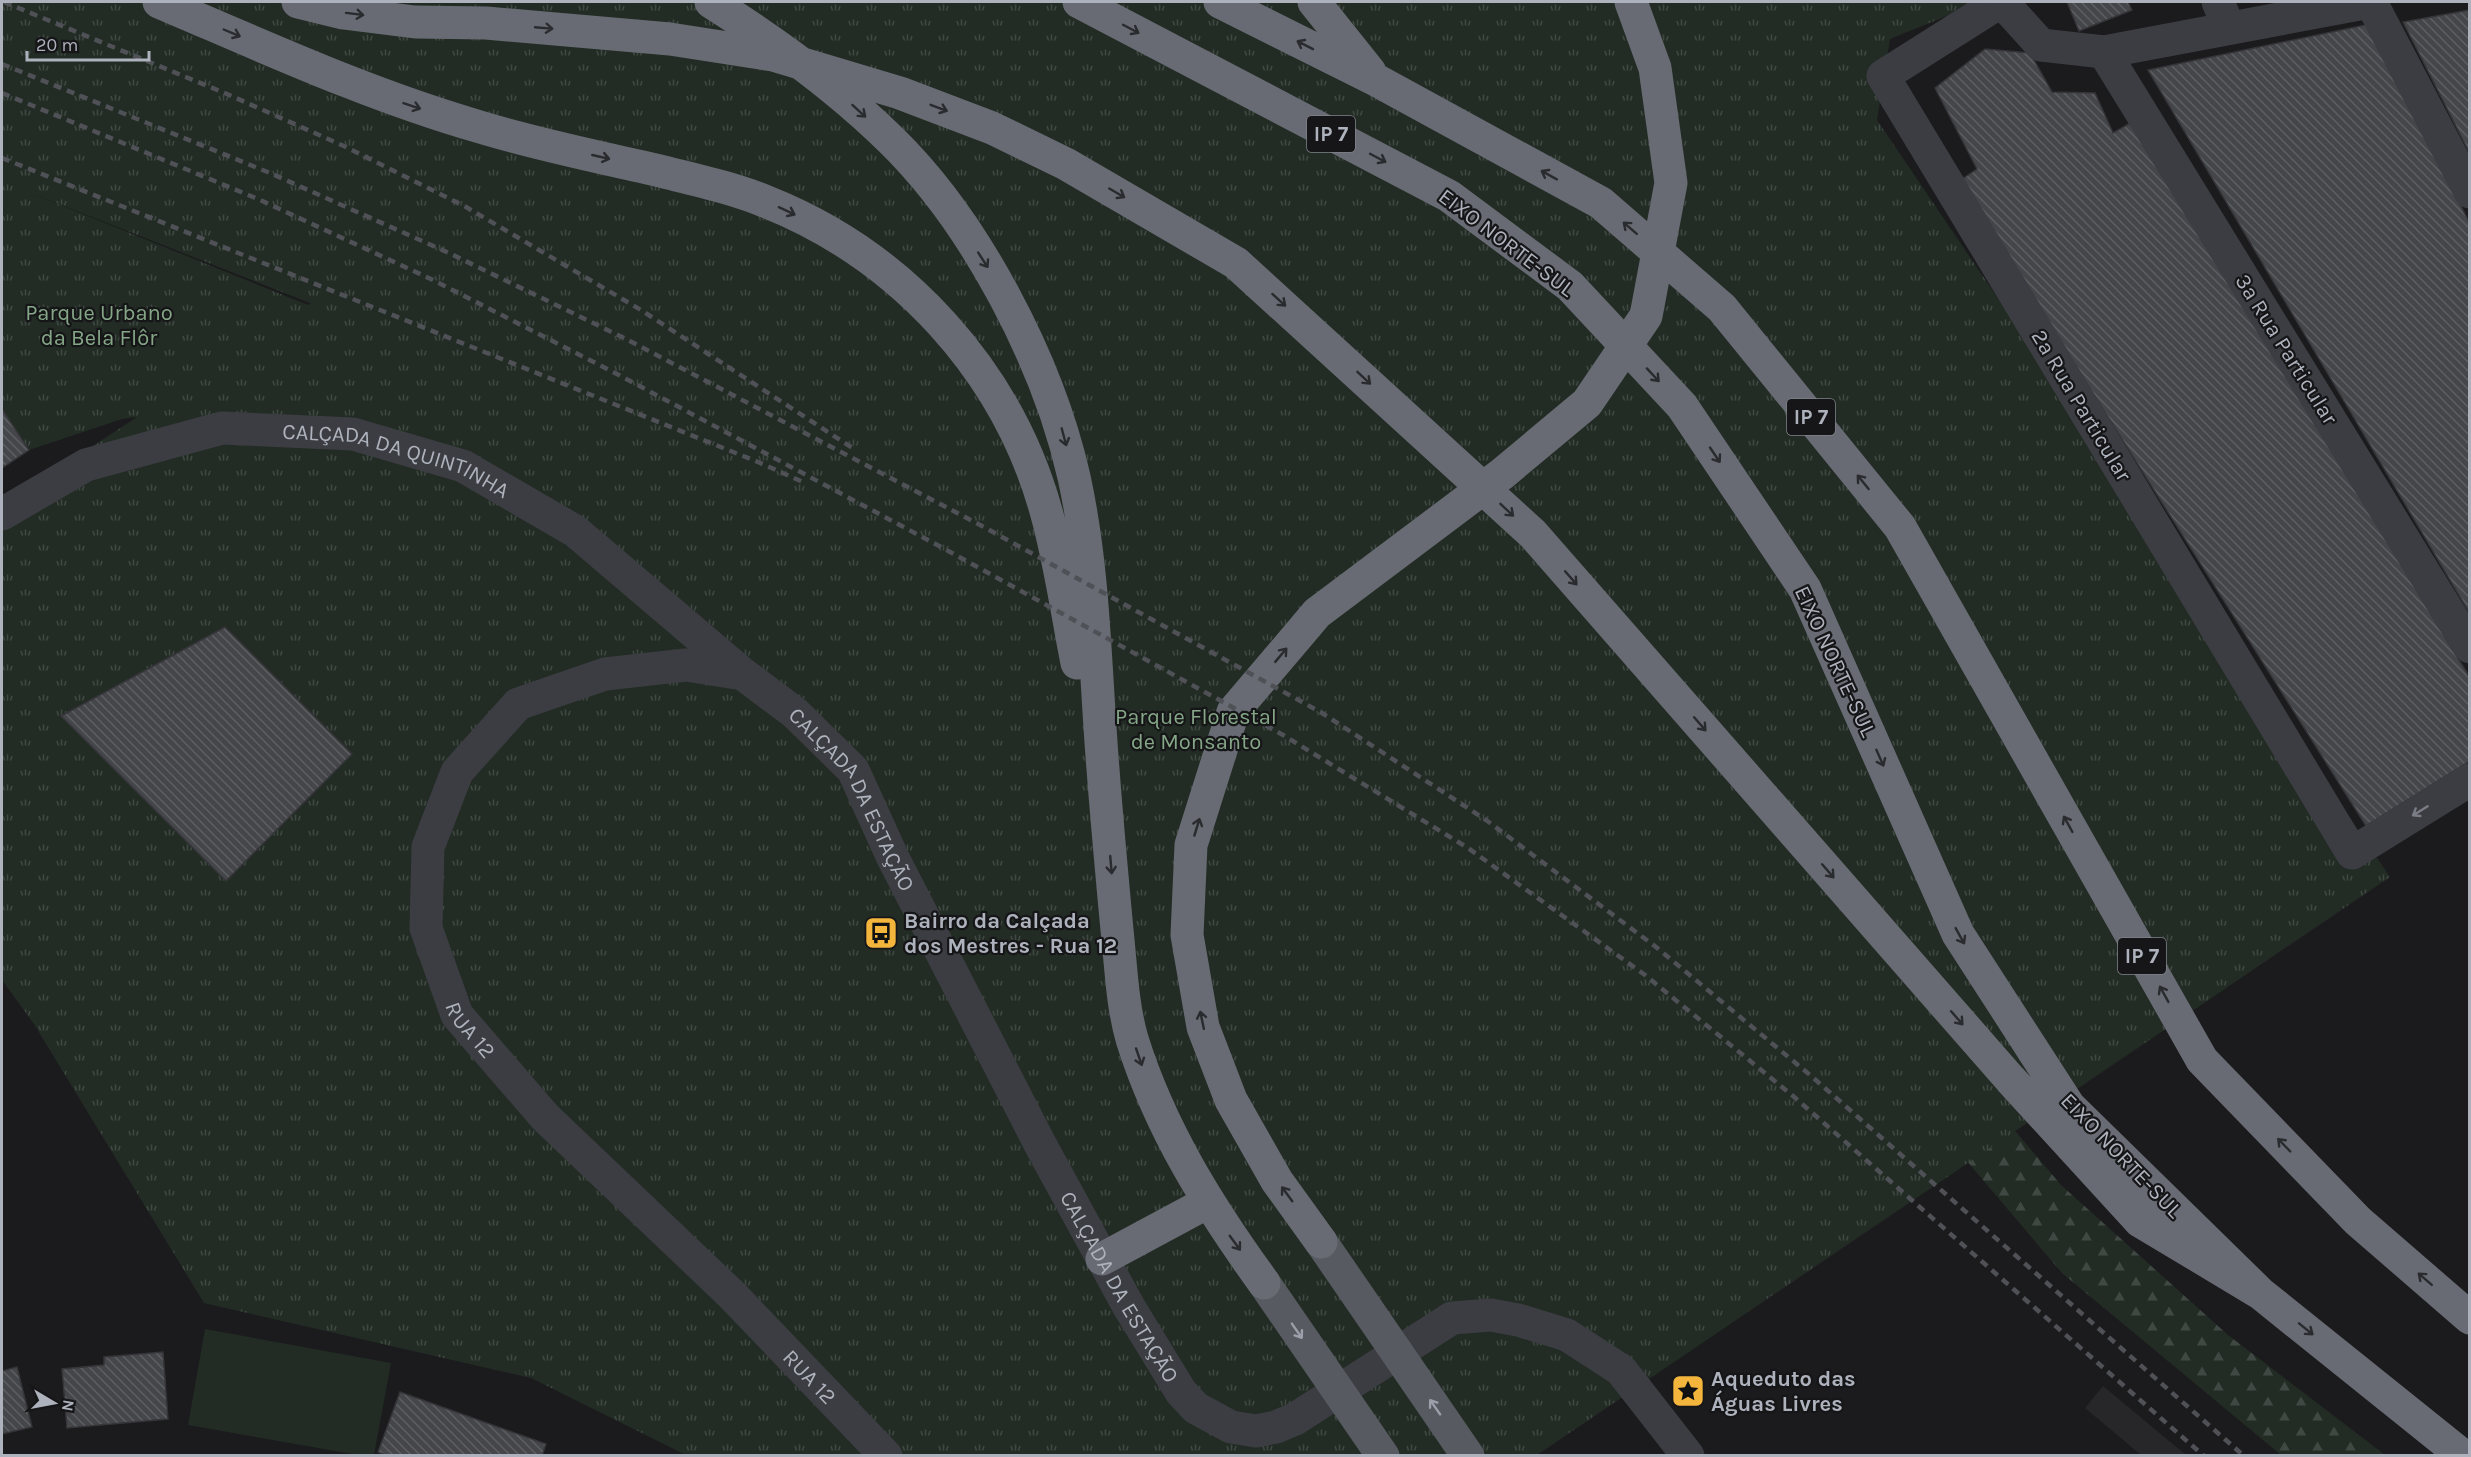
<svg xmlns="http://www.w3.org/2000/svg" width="2471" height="1457" viewBox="0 0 2471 1457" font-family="Karla,sans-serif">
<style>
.built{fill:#27272a}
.grass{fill:#222c24}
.forest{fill:url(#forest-firs)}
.park{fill:url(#park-tufts);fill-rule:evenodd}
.building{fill:url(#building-back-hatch);stroke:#353539;stroke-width:1.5}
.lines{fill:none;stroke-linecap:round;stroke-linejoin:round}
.minor{stroke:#3c3d42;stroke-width:33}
.major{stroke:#585a61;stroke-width:33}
.highway{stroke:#686b73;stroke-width:33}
.rail{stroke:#4f5157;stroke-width:4.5;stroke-dasharray:8 6;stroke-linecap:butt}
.oneway{stroke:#2a2b2f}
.oneway2{stroke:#7a7d85}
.oneway3{stroke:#9ca0aa}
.labels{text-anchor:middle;stroke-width:4.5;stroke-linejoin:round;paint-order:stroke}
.shield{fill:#161618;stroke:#80838b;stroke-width:1.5}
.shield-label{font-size:21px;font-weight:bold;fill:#adb2bc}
.street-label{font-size:22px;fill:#adb2bc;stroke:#161618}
.park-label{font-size:22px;fill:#85a787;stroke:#161618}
.poi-label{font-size:22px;font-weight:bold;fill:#adb2bc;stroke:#161618;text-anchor:start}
</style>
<defs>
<pattern id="forest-firs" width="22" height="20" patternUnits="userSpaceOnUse" patternTransform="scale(1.5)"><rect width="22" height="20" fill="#222c24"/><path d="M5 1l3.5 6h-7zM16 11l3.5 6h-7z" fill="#3f4842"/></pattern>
<pattern id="park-tufts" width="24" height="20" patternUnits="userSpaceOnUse" patternTransform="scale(1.5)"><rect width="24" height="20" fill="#222c24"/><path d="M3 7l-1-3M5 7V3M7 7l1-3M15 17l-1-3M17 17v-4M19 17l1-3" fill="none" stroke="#3f4842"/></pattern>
<pattern id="building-back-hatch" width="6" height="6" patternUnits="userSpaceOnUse" patternTransform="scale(1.5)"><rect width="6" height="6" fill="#45464a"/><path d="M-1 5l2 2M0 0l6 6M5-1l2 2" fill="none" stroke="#5d5e62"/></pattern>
</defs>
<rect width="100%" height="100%" fill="#1b1b1d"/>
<path class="built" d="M2103,1386L2186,1455H2141L2085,1408Z"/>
<path class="grass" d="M205,1329L391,1363L374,1455H358L188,1425Z"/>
<path class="forest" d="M1965,1072L2061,1185L2228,1335L2385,1455H2281L2062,1273L1954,1146Z"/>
<path class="park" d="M2,2H1981L1890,39L1877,120L2390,877L1537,1455H686L531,1378L204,1303L34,1024L2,980V506L137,417L122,419L29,450L2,409ZM11,185L310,303H311L308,305Z"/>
<path class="building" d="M2067,2H2128L2132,10L2079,31Z
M2470,10V154L2403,22Z
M2370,24L2470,224V614L2148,70Z
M1985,49L2030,53L2052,92L2095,93L2113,133L2132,122L2470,678V761L2366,826L1959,181L1977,169L1935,88Z
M2,409L29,450L2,468Z
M225,627L352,754L226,881L61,716Z
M163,1352L168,1419L67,1428L62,1369L104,1365V1357Z
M17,1367L32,1427L2,1434V1371Z
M400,1392L546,1444L542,1456H387L378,1452Z"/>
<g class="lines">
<g class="minor">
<path d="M2000,2L1883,76L2352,853L2470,780"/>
<path d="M2002,2L2041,45L2104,52L2370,2"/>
<path d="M2218,2L2229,28"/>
<path d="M2371,2L2470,192"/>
<path d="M2104,52L2470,647"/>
<path id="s1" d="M2,514L86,465L222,428L353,434L463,466L575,531L743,674L795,713L853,770L893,858L1041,1146L1129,1307L1181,1392L1196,1408L1231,1427L1256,1431L1276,1427L1295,1419L1452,1318L1491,1315L1518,1320L1567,1335L1621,1370L1688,1456"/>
<path id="s2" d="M743,674L686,665L605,674L518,704L457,772L428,847L426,928L457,1015L545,1117L732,1295L886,1456"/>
</g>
<path class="major" d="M1321,1242L1468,1456
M1264,1283L1383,1456"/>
<path class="highway" d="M159,2C265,47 369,95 480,127C539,145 600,157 660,171C696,180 733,188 767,202C902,256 1007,371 1046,511C1060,560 1067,613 1077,663
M298,2L343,13L415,22L486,23L670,39L773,55L900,93L992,128L1066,164L1236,263L1533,534L2010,1079L2140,1221L2260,1293
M711,2C775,42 837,87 891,140C976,223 1048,362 1074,477C1095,572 1095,673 1103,769C1107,823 1112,876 1117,930C1121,966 1122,1004 1132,1039C1160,1129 1209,1207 1264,1283
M1079,2L1449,196L1570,286L1682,406L1805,589L1958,934L2069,1106L2260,1293L2463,1456
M1220,2L1376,80L1601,203L1722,308L1900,527L2202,1060L2358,1221L2470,1318
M1314,2L1370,72
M1321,1242L1277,1181L1231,1100L1203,1027L1187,935L1191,845L1233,712L1317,613L1502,474L1587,403L1646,316L1671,183L1655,68L1631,2
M1102,1259L1208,1202"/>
<path class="rail" d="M4,2L227,94L346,147L466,207L641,310L854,449
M2,64L270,173L449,253L626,339L982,526L1322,713L1486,820L1656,947L1810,1075L2244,1456
M2,93L258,199L433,280L617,374L941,547L1283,735L1468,848L1645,975L1793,1096L2204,1456
M2,158L758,462L805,483"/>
</g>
<defs><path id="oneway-shaft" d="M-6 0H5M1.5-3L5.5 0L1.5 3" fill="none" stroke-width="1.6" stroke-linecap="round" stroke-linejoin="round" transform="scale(1.5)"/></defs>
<g class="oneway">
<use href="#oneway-shaft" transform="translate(355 14) rotate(7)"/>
<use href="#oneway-shaft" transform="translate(544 28) rotate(5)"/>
<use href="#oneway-shaft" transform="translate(1131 29) rotate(28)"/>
<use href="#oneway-shaft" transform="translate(232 33) rotate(23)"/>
<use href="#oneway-shaft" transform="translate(1305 45) rotate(-153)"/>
<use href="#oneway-shaft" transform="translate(412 106) rotate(18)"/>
<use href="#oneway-shaft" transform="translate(939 108) rotate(21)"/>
<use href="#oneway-shaft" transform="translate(859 111) rotate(42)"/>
<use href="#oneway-shaft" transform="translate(601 157) rotate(13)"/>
<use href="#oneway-shaft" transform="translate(1378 158) rotate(28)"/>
<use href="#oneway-shaft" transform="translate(1549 175) rotate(-151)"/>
<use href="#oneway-shaft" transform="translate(1117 193) rotate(30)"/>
<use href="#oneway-shaft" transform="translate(787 211) rotate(25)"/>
<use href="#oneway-shaft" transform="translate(1630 228) rotate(-139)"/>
<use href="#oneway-shaft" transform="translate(983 260) rotate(57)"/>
<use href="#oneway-shaft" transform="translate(1279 300) rotate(42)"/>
<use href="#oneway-shaft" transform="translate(1653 375) rotate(47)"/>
<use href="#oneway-shaft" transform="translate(1364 378) rotate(43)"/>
<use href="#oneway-shaft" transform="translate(1064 437) rotate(75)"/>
<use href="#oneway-shaft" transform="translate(1715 455) rotate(56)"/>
<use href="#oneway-shaft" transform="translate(1863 482) rotate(-129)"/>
<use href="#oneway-shaft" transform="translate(1507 510) rotate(43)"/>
<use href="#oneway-shaft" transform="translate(1571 578) rotate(49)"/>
<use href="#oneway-shaft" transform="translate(1281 655) rotate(-50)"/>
<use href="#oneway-shaft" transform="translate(1700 724) rotate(49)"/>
<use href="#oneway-shaft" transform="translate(1880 758) rotate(66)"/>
<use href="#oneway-shaft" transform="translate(2068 824) rotate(-119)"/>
<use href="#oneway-shaft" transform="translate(1197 827) rotate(-73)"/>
<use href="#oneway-shaft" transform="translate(1111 865) rotate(85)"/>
<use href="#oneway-shaft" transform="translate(1828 871) rotate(49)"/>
<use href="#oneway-shaft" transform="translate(1960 936) rotate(61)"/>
<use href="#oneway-shaft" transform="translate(2164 994) rotate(-119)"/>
<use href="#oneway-shaft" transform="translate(1957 1018) rotate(49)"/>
<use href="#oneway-shaft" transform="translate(1202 1020) rotate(-102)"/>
<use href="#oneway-shaft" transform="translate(1139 1057) rotate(71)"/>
<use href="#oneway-shaft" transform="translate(2284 1145) rotate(-134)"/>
<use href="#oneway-shaft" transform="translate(1287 1194) rotate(-126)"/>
<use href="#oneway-shaft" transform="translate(1235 1243) rotate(54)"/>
<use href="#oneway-shaft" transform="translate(2425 1279) rotate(-139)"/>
<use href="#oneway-shaft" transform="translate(2306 1329) rotate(39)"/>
</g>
<use class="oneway2" href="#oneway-shaft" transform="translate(2420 811) rotate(148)"/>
<g class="oneway3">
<use href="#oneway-shaft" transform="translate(1297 1331) rotate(55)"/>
<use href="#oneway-shaft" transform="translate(1435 1407) rotate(-125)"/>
</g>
<defs>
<symbol id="bus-square" viewBox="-11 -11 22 22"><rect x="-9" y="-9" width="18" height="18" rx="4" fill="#f3b53c" stroke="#161618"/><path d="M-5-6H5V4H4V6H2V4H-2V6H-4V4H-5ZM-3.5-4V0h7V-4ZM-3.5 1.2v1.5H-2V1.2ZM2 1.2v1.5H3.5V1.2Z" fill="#111"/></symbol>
<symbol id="sight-square" viewBox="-11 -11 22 22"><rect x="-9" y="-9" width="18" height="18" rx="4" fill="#f3b53c" stroke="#161618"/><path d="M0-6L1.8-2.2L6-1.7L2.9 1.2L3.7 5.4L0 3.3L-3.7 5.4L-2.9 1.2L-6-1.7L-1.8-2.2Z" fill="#111"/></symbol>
</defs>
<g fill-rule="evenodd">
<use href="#bus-square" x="862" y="914" width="38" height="38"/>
<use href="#sight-square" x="1669" y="1372" width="38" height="38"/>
</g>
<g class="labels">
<g class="shield">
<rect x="1307" y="116" width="48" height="36" rx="4.5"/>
<rect x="1787" y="399" width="48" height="36" rx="4.5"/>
<rect x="2118" y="938" width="48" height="36" rx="4.5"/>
</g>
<g class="shield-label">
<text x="1331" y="141">IP 7</text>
<text x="1811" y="424">IP 7</text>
<text x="2142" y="963">IP 7</text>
</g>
<g class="street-label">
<text transform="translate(1507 242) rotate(37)" y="8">EIXO NORTE-SUL</text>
<text transform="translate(2287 349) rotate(58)" y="8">3ª Rua Particular</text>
<text transform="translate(2082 405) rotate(59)" y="8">2ª Rua Particular</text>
<text dy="8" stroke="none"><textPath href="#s1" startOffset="417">CALÇADA DA QUINTINHA</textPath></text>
<text transform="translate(1836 661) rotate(65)" y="8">EIXO NORTE-SUL</text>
<text dy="8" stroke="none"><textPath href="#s1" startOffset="1004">CALÇADA DA ESTAÇÃO</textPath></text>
<text dy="8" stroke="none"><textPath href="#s2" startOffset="596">RUA 12</textPath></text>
<text transform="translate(2122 1155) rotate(46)" y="8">EIXO NORTE-SUL</text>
<text dy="8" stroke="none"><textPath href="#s1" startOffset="1562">CALÇADA DA ESTAÇÃO</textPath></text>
<text dy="8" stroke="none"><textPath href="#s2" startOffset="1082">RUA 12</textPath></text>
</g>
<g class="park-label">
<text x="99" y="320">Parque Urbano<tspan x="99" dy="25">da Bela Flôr</tspan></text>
<text x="1196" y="724">Parque Florestal<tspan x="1196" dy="25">de Monsanto</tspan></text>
</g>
<g class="poi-label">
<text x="904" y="928">Bairro da Calçada<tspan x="904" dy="25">dos Mestres - Rua 12</tspan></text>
<text x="1711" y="1386">Aqueduto das<tspan x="1711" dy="25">Águas Livres</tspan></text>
</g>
</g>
<rect width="2471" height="1457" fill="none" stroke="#adb2bc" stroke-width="6"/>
<g transform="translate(54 1403) rotate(100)" stroke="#161618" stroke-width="4.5" paint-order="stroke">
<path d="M0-4.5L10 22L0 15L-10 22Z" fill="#adb2bc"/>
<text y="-9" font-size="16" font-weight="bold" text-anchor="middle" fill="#adb2bc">N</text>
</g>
<path d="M27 51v9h122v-9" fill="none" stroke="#adb2bc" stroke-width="3"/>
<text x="36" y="51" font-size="18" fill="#adb2bc" stroke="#161618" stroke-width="4.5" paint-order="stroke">20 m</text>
</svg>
